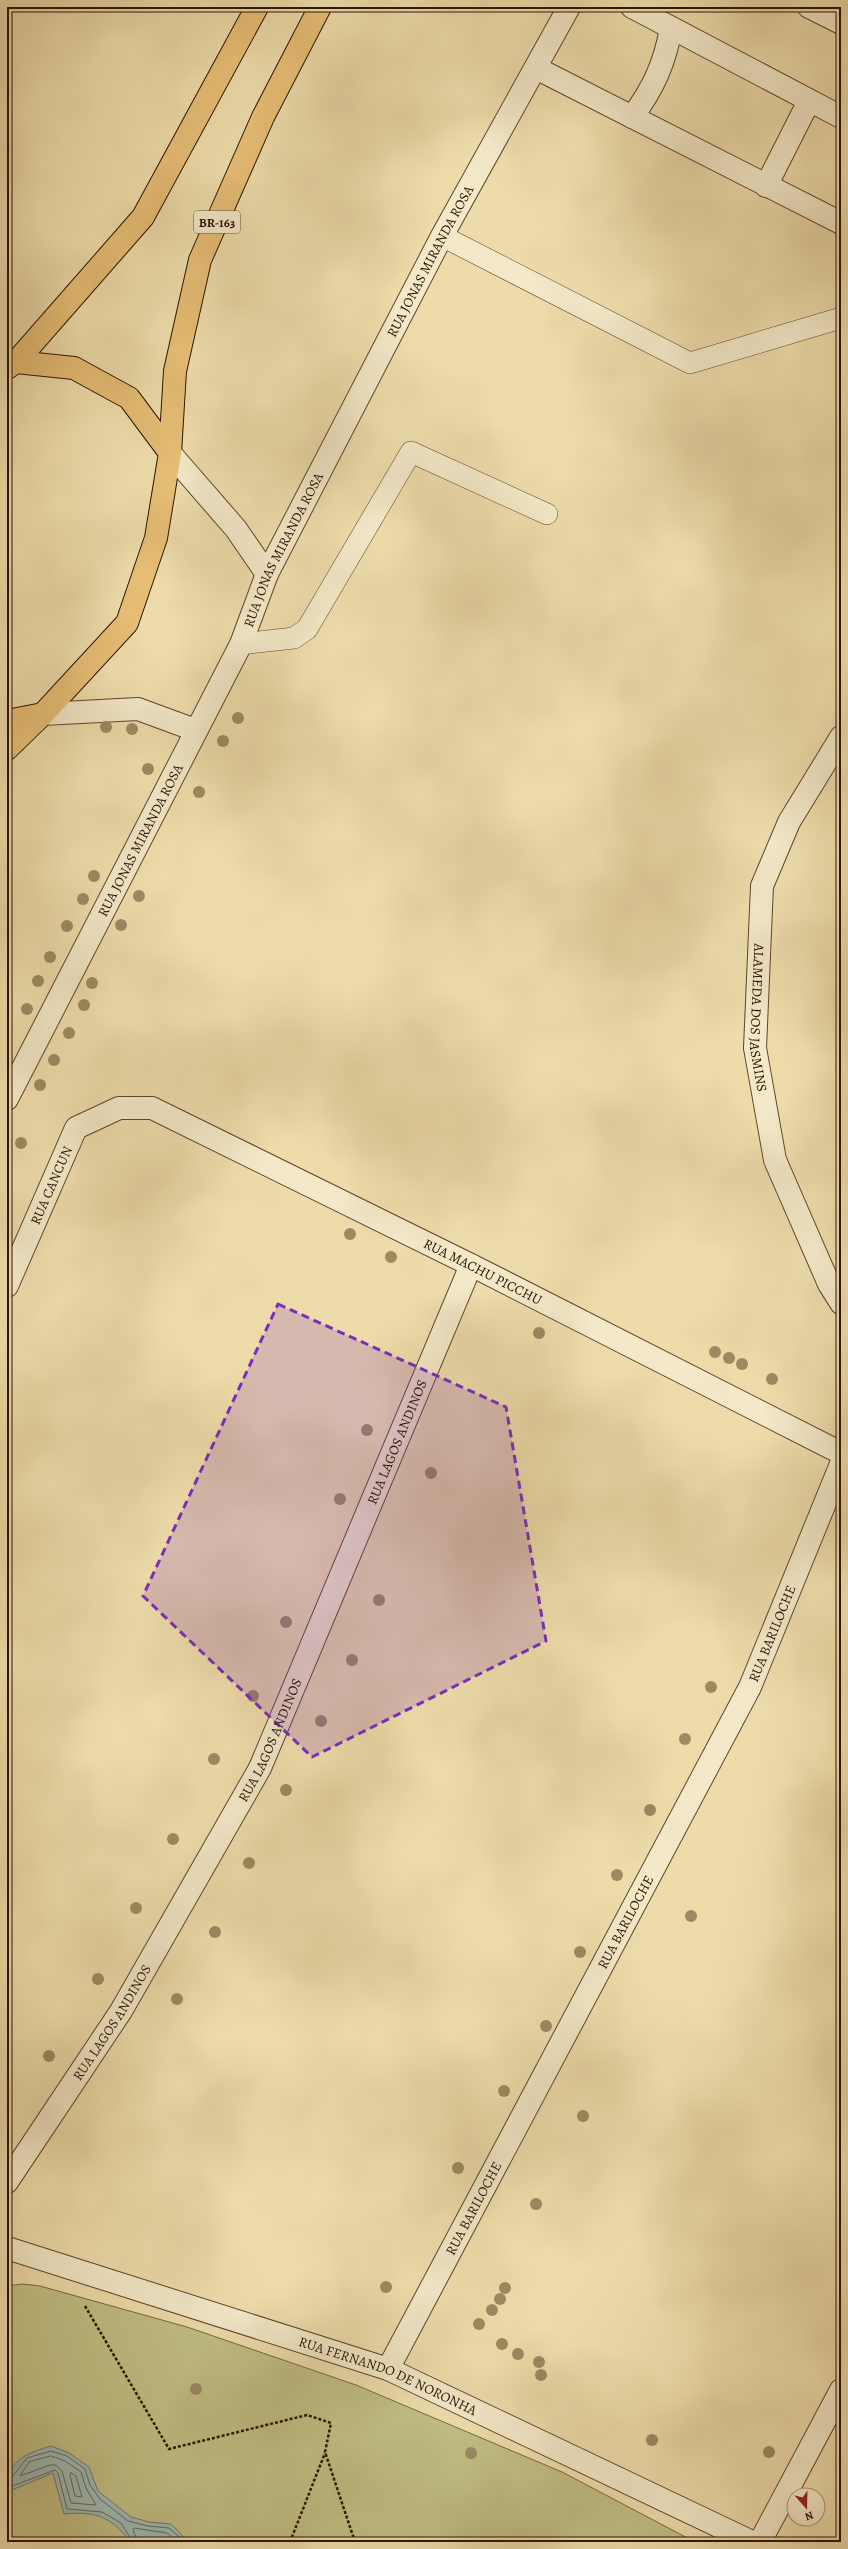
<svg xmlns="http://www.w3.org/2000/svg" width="848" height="2549" viewBox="0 0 848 2549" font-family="Alegreya,serif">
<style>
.green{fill:#c0be83;stroke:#766842}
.water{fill:#9db9b3;stroke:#6f776c}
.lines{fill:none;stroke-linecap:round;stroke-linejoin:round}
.shore{stroke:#64665a;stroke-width:1}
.lane-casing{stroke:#5c452b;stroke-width:22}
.street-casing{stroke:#5c452b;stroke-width:24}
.highway-casing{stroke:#2b1301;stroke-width:24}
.path{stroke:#2b1301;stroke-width:2.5;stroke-dasharray:3 2;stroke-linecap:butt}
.lane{stroke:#f3e8c8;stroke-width:21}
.street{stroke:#f3e8c8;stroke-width:22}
.highway{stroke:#e6be75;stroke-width:22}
.tree{fill:#9b8a62}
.marked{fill:#7b2cbf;fill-opacity:0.2;stroke:#7b2cbf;stroke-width:3;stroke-dasharray:8 5;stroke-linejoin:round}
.labels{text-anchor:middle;stroke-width:3.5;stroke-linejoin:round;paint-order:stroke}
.shield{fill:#f3e8c8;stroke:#67533d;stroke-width:1}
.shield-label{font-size:13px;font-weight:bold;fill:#2b1301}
.street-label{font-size:14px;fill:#2b1301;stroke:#f3e8c8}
</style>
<rect width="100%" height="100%" fill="#eddcaa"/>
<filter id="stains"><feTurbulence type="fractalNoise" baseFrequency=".005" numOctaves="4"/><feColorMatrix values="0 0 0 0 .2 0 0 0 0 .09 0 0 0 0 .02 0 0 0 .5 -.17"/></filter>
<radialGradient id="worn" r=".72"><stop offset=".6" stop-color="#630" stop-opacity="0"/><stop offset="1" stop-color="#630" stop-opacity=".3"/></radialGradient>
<path class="green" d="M22,2284L40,2286L187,2327L356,2385L562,2472L695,2542H7V2286Z"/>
<path class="water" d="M51,2446L69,2453L89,2467L98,2491L131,2517L149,2522L171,2524L189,2542H130C112,2516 94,2511 64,2514L53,2473L7,2492C7,2460 25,2454 51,2446Z"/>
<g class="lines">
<path class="shore" d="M51,2456L65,2461L81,2472L86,2488L96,2505L71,2503L62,2471L56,2465H50L20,2476L29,2462Z
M71,2473L76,2476L82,2497L75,2496L70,2475Z
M7,2478L12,2477L27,2458L51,2451L67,2456L85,2469L90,2485L100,2499L128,2521L148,2526L169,2528L185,2542
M7,2488L55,2470L58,2473L67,2509L102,2512L121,2523L133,2542
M138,2542L133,2530L134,2528L167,2533L178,2542"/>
<defs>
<path id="lane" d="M442,236L690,363L841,318
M241,644L294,638L307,629L411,452L547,514"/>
<g id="street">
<path d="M632,7L841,117"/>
<path d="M809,7L841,23"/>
<path d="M536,68L841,223"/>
<path d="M632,117C653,89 665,63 671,28"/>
<path d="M766,186L809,101"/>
<path d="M170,453L236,529L267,574"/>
<path d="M43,714L138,709L195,730"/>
<path id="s1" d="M841,737L789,822L762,886L755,1048L775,1160L829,1284L841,1303"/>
<path id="s2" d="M7,1099L241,644L267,574L442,236L569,7"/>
<path id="s3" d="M7,1286L76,1128L119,1108H152L471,1265L841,1453"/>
<path id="s4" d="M7,2182L121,2011L260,1768L471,1265"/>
<path id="s5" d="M7,2248L388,2369L752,2542"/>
<path id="s6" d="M388,2369L750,1687L841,1464"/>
<path d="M760,2542L841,2390"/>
</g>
<path id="highway" d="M16,362L74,368L129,398L170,453
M7,368L16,362L143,217L257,7
M7,721L43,714
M7,749L43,714L127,623L156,538L170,453L175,371L200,260L263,117L320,7"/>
</defs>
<use href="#lane" class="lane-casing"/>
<use href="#street" class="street-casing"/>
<use href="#highway" class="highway-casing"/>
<path class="path" d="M85,2306L169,2449L307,2415L331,2423L325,2452L355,2542
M290,2542L325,2453"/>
<use href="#lane" class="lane"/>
<use href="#street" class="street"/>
<use href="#highway" class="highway"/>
</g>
<g class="tree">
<circle cx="238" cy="718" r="6"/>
<circle cx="106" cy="727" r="6"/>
<circle cx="132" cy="729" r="6"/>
<circle cx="223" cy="741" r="6"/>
<circle cx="148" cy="769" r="6"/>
<circle cx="199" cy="792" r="6"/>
<circle cx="94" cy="876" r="6"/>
<circle cx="139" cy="896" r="6"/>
<circle cx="83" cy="899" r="6"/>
<circle cx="121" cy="925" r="6"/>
<circle cx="67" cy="926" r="6"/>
<circle cx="50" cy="957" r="6"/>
<circle cx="38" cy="981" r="6"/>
<circle cx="92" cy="983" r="6"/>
<circle cx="84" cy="1005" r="6"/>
<circle cx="27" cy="1009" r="6"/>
<circle cx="69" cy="1033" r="6"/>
<circle cx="54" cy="1060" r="6"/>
<circle cx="40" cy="1085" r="6"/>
<circle cx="21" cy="1143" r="6"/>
<circle cx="350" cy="1234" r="6"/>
<circle cx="391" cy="1257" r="6"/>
<circle cx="539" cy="1333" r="6"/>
<circle cx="715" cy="1352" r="6"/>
<circle cx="729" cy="1358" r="6"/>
<circle cx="742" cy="1364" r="6"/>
<circle cx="772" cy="1379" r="6"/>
<circle cx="367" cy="1430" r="6"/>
<circle cx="431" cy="1473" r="6"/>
<circle cx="340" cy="1499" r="6"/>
<circle cx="379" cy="1600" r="6"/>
<circle cx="286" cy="1622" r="6"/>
<circle cx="352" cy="1660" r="6"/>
<circle cx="711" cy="1687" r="6"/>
<circle cx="253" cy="1696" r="6"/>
<circle cx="321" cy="1721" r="6"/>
<circle cx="685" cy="1739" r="6"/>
<circle cx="214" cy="1759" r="6"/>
<circle cx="286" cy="1790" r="6"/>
<circle cx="650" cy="1810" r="6"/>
<circle cx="173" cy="1839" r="6"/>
<circle cx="249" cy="1863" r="6"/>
<circle cx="617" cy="1875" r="6"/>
<circle cx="136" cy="1908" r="6"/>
<circle cx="691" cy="1916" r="6"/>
<circle cx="215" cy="1932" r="6"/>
<circle cx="580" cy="1952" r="6"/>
<circle cx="98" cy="1979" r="6"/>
<circle cx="177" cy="1999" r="6"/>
<circle cx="546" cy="2026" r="6"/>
<circle cx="49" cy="2056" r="6"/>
<circle cx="504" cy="2091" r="6"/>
<circle cx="583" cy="2116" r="6"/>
<circle cx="458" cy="2168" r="6"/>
<circle cx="536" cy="2204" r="6"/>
<circle cx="386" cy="2287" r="6"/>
<circle cx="505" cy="2288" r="6"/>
<circle cx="500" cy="2299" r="6"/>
<circle cx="492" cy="2310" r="6"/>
<circle cx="479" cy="2324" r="6"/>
<circle cx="502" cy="2344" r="6"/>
<circle cx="518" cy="2354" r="6"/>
<circle cx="539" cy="2362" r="6"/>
<circle cx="541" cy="2375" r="6"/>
<circle cx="196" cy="2389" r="6"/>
<circle cx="652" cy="2440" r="6"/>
<circle cx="769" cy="2452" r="6"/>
<circle cx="471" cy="2453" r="6"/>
</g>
<path class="marked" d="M278,1304L506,1407L546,1641L312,1757L143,1596Z"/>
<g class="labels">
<rect class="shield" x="194" y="211" width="46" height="22" rx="3"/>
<g class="shield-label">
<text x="217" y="227">BR-163</text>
</g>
<g class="street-label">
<text dy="5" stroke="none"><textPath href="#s2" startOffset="939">RUA JONAS MIRANDA ROSA</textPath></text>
<text dy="5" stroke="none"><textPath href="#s2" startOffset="615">RUA JONAS MIRANDA ROSA</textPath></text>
<text dy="5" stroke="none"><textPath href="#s2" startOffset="291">RUA JONAS MIRANDA ROSA</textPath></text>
<text dy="5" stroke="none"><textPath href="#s1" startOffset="301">ALAMEDA DOS JASMINS</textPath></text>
<text dy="5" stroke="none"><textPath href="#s3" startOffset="110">RUA CANCUN</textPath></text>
<text dy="5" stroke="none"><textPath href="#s3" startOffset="622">RUA MACHU PICCHU</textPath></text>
<text dy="5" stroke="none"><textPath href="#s4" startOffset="839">RUA LAGOS ANDINOS</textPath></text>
<text dy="5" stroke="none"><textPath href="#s6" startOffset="830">RUA BARILOCHE</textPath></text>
<text dy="5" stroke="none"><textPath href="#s4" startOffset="515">RUA LAGOS ANDINOS</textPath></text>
<text dy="5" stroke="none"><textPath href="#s6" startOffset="506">RUA BARILOCHE</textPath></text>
<text dy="5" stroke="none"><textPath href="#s4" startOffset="191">RUA LAGOS ANDINOS</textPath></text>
<text dy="5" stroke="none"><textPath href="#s6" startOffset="182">RUA BARILOCHE</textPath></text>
<text dy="5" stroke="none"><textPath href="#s5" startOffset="402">RUA FERNANDO DE NORONHA</textPath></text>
</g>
</g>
<rect width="848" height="2549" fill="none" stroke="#eddcaa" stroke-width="24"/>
<rect x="8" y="8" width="832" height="2533" fill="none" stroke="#2b1301" stroke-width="2"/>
<rect x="12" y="12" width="824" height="2525" fill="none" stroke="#2b1301"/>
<g transform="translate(806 2507) rotate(160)"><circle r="19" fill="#f3e8c8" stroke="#a39378"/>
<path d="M0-3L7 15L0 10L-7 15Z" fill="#8f2418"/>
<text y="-6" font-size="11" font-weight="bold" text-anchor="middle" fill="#2b1301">N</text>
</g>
<rect width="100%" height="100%" filter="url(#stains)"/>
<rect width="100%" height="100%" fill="url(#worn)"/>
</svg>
